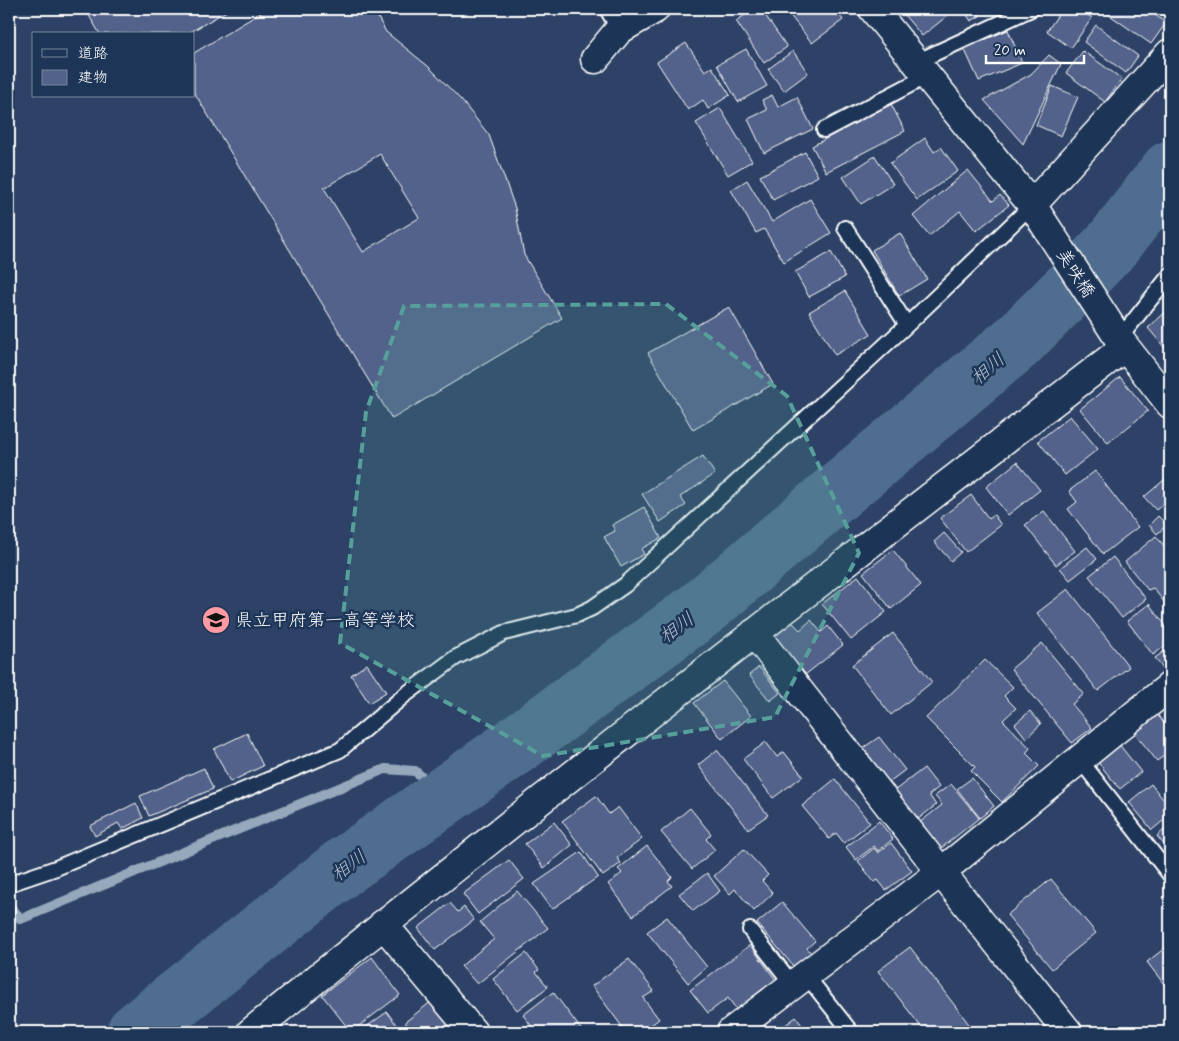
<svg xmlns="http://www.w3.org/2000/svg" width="1179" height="1041" viewBox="0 0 1179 1041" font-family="Mynerve,'Klee One',sans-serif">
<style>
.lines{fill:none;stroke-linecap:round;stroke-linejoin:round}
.stream{stroke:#95a8bc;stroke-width:10}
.river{stroke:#4f6e8f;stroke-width:59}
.building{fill:#53628a;stroke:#fff;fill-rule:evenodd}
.service-casing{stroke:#fff;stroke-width:18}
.minor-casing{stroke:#fff;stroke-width:31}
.service{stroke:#1d3557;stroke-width:14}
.minor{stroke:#1d3557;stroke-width:28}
.marked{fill:#579f9a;fill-opacity:0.2;stroke:#579f9a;stroke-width:4;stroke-dasharray:10 6;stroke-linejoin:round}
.labels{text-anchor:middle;stroke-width:5;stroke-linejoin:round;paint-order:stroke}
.street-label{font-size:18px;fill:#fff;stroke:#1d3557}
.poi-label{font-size:18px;fill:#fff;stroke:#1d3557;text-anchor:start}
.water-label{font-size:19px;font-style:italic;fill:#b0becd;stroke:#1d3557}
</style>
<rect width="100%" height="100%" fill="#2d4266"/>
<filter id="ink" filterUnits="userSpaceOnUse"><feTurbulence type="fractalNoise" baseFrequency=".02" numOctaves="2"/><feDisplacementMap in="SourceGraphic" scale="10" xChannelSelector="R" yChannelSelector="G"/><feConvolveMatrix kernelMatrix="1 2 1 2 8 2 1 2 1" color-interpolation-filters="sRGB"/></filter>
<g filter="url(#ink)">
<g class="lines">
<path class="stream" d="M9,906L21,919L385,769L415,771L443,796"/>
<path class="river" d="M136,1032L342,868L504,754L700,610L841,489L1017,342L1070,289L1113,244L1170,170"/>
</g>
<path class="building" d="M85,9H230L187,34H100Z
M267,9H373L386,32L429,67L461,100L489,135L515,208L524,255L562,318L392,419L194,92V53ZM380,154L419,218L363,252L324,188Z
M754,9H761L787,47L764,63L736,21Z
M785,9H835L843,20L812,43Z
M899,9H947L951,13L922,36Z
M963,9H976L980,16L971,21Z
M1062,9H1079L1092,18L1071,48L1047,31Z
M1101,9H1147L1166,23L1151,44Z
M1096,25L1138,56L1126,73L1084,42Z
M1008,30L1022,63L979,81L964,48Z
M686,43L705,71L712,67L730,95L708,109L703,100L688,110L657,62Z
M746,49L767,86L738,102L717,65Z
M793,51L808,73L784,91L768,69Z
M1083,51L1122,79L1105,102L1066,73Z
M1049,55L1061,64L1023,144L984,100L1031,74Z
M1052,86L1078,97L1061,136L1036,125Z
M772,95L778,107L797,97L813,129L764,153L748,119L767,110L762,100Z
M891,104L905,131L826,172L812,146Z
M720,108L752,161L728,175L696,123Z
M925,138L934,152L941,147L958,171L917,200L890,163Z
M805,152L818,176L773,200L760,176Z
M875,156L893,184L861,204L843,177Z
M968,170L993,201L1000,195L1009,205L976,231L960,211L929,236L913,216Z
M747,180L772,222L810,199L831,233L784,262L764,229L756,233L731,190Z
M900,233L927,279L899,296L872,250Z
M831,252L845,277L809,297L795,272Z
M845,291L871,334L835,355L809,312Z
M729,307L773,384L693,430L648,353Z
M1170,308V354L1148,328Z
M1120,377L1148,411L1108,443L1080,409Z
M1070,416L1098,449L1065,475L1038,441Z
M703,456L715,474L680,497L686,505L660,522L642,494Z
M1017,462L1040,490L1008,515L986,487Z
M1095,471L1138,527L1103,554L1068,509L1077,502L1069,491Z
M1170,475V498L1156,510L1144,497Z
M971,495L989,519L994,515L1001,525L966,552L940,518Z
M644,507L661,538L641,549L644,554L621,567L604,537L615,531L612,525Z
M1044,511L1075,551L1056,565L1025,525Z
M1158,516L1167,525L1157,534L1149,525Z
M944,533L961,552L951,561L934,542Z
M1156,536L1170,553V599L1165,603L1153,588L1148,590L1125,562Z
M1087,547L1097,559L1070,580L1060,568Z
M893,550L921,585L891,609L863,573Z
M1113,557L1146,599L1122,618L1089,576Z
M858,576L886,612L851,640L822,604Z
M1068,589L1129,667L1098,691L1037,613Z
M1149,604L1170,631V642L1153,655L1127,621Z
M811,620L821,632L828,626L843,645L805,675L773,636L792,622L800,630Z
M893,633L932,682L891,715L852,665Z
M1042,643L1084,694L1072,704L1092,728L1072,743L1011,669Z
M1170,647V670L1166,673L1155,658Z
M985,660L1013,687L1004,696L1016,708L1003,720L1030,748L1026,753L1039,766L1002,802L971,771L975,767L926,718Z
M367,664L386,692L369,703L351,675Z
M759,667L780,693L770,701L749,675Z
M723,681L751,716L722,739L694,703Z
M1030,711L1041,724L1026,738L1015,724Z
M1156,713L1170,731V751L1157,761L1133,731Z
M247,733L263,766L230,782L214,749Z
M879,737L905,770L889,782L863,748Z
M766,742L777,757L784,752L803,776L773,798L743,759Z
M1118,743L1141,772L1120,789L1096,760Z
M717,750L768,815L748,829L698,765Z
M204,768L213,789L149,816L140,796Z
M924,768L939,787L929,795L936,805L917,820L894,791Z
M972,778L994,806L980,818L957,789Z
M835,779L870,823L844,843L836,833L829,839L802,806Z
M951,784L979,818L940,849L919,823L942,805L935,796Z
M1151,784L1170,808V815L1152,830L1129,802Z
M596,796L609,814L618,807L642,839L617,858L621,863L603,876L562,821Z
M136,803L143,818L122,829L118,823L95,836L90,826Z
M690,808L711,834L706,839L715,850L692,869L661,832Z
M879,821L893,839L878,851L874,846L856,860L846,847Z
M554,822L572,845L544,868L525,844Z
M1170,825V852L1157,836Z
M891,843L912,871L886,890L878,880L874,882L858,861L874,848L878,853Z
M647,846L672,877L668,881L672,886L633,916L608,884L622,873L618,869Z
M744,849L768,875L762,881L773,893L754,911L735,889L730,894L714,876Z
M581,852L598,877L552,909L534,884Z
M509,860L524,879L478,914L463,894Z
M707,873L720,891L693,911L679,894Z
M1051,879L1096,933L1052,969L1007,915Z
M517,891L548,928L477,984L461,966L494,939L480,922Z
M782,902L815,941L807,948L811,953L794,967L757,923Z
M450,903L458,912L464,907L474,920L435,950L418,928Z
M667,917L707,967L688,983L647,932Z
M1170,944V992L1147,962Z
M750,945L776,980L737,1010L728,998L708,1013L690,990Z
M910,947L975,1032H925L878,971Z
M526,953L539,970L536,972L548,987L517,1010L493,979Z
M372,957L400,995L351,1032L322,995Z
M629,959L654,991L643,998L659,1019L642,1032H626L592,986Z
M553,992L583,1032H536L523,1015Z
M432,1001L456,1032H413L405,1022Z
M387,1012L402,1032H359Z
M796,1017L807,1032H776Z"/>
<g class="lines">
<defs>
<path id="service" d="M607,9L619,30
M916,62L1031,9
M824,130L927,76
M845,228L907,325
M1119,339L1170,275
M1080,760L1170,875
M9,884L56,868L340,750L405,695L455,658L504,633L577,615L592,608L625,585L907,325L1032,205
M750,930L793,985
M806,975L851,1032"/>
<path id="minor" d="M873,9L1032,205L1119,339L1170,404
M595,59L619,30L655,9
M1032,205L1170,53
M754,633L941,872L1068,1032
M383,924L473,1032
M251,1032C538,798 832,573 1125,347
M731,1032L941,872L1170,686"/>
</defs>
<use href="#service" class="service-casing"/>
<use href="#minor" class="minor-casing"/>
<use href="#service" class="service"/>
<use href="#minor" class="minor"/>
</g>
</g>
<path class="marked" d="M666,304L787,396L859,553L775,717L543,756L340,643L366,412L404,306Z"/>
<defs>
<symbol id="school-disc" viewBox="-11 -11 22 22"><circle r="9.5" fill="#ff9aa2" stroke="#1d3557"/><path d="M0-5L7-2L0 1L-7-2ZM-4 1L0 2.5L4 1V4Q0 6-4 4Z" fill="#111"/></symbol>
</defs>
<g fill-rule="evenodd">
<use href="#school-disc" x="200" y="604" width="32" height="32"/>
</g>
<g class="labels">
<g class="street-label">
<text transform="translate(1076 273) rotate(57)" y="6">美咲橋</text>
</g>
<g class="poi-label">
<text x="235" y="626">県立甲府第一高等学校</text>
</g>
<g class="water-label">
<text transform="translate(987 368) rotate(-40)" y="7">相川</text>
<text transform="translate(676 627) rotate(-36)" y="7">相川</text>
<text transform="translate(348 865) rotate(-37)" y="7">相川</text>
</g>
</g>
<rect width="1179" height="1041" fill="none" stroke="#1d3557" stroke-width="30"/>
<rect x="15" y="15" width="1149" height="1011" fill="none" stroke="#fff" stroke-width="2" filter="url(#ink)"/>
<rect x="32" y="32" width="162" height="65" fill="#1d3557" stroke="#77869a"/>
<rect x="42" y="49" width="25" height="8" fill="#1d3557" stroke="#77869a"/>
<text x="78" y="58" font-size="15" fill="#ffffff">道路</text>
<rect x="42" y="70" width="25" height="15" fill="#53628a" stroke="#77869a"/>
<text x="78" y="82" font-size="15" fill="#ffffff">建物</text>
<path d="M986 55v8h98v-8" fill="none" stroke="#ffffff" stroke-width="2.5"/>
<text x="994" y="55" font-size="15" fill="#ffffff" stroke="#1d3557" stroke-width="4" paint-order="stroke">20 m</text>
</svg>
